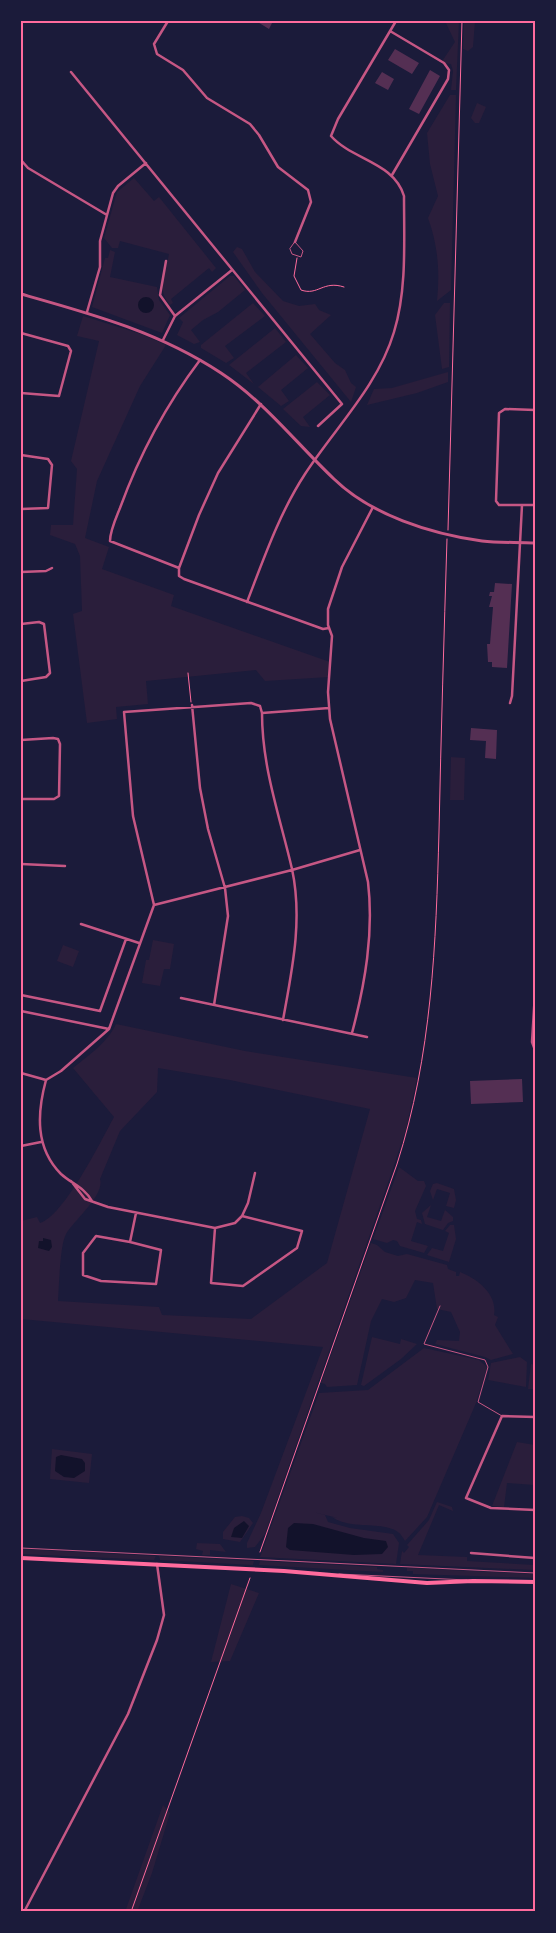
<svg xmlns="http://www.w3.org/2000/svg" width="556" height="1933" viewBox="0 0 556 1933" font-family="'Sofia Sans Condensed',sans-serif">
<style>
.green{fill:#2a1e3b;fill-rule:evenodd}
.water{fill:#12122b}
.building{fill:#542f53}
.lines{fill:none;stroke-linecap:round;stroke-linejoin:round}
.path{stroke:#ff6b9d;stroke-width:1}
.service{stroke:#c65784;stroke-width:1}
.minor{stroke:#c65784;stroke-width:2.5}
.tertiary{stroke:#c65784;stroke-width:3}
.secondary{stroke:#ff6b9d;stroke-width:4}
.neatline{fill:none;stroke:#ff6b9d;stroke-width:2}
</style>
<rect width="100%" height="100%" fill="#1b1b3a"/>
<path class="green" d="M445,21H459L456,90H451L453,71L451,64L441,63L455,42Z
M464,21H475L473,47L468,51L463,49Z
M450,95H456L451,290L437,301C440,272 438,245 428,218L438,196L430,164L427,133Z
M477,103L486,107L479,123H475L471,118Z
M134,178L154,201L159,197L216,268L212,272L209,268L171,299L173,303L170,305C156,289 165,274 169,254L120,241L118,248H112L104,238L117,192Z
M237,247L242,249L255,272L283,301L299,306L315,304L319,310L331,315L310,334L335,363L345,370L351,383L356,387L351,402L262,293L233,252Z
M110,250L115,252L110,277L157,287L159,300L170,315L162,333L92,307L105,258H108Z
M230,276H234L245,290L218,312L203,320L191,330L200,342L194,344L177,335L183,322L179,318Z
M253,303L265,316L225,346L234,358L226,363L201,348V345Z
M444,303H450L449,367L442,369L435,315Z
M83,316L141,334L166,345L140,386L97,481L85,538L109,547L102,569L174,595L171,606L330,662L329,677L265,681L256,670L146,681L148,704L116,707L117,719L87,723L73,614L82,611L80,556L75,544L50,535L51,525H73L77,469L71,461L99,341L77,336Z
M275,328L286,342L246,373L254,384L229,365Z
M296,355L308,368L281,390L289,401L281,406L258,387Z
M448,372V382L417,393L367,405L374,389L392,388Z
M317,382L330,395L303,417L310,427L301,426L283,409Z
M451,757L465,758L464,800H450Z
M153,940L174,944L170,969H164L160,986L142,983L146,960H149Z
M63,945L79,951L73,967L57,961Z
M116,1024L245,1051L417,1078L406,1129L389,1180L265,1534L255,1547L247,1548V1543L261,1513L323,1347L21,1319V1221L37,1217L40,1223C64,1216 101,1141 114,1117L73,1068C88,1056 108,1042 116,1024ZM158,1068L230,1080L370,1109L327,1263L251,1319L162,1315L159,1307L58,1301C59,1287 60,1244 66,1234C74,1220 105,1195 100,1179L120,1131L157,1092Z
M399,1167L418,1181H424L426,1186L415,1211L417,1219L421,1220L422,1224L417,1222L411,1241L428,1246L424,1253L400,1246L397,1241L393,1240L387,1243L373,1239Z
M437,1183L454,1189L456,1200L454,1208L446,1206L450,1193L437,1189L433,1200L430,1191L433,1184Z
M431,1205L427,1217L441,1221L445,1210L453,1217V1221L448,1223L443,1230L425,1224L422,1213Z
M450,1225H454L456,1239L449,1262L427,1255L432,1248L443,1251L449,1233L445,1231Z
M371,1243L377,1245L385,1252L398,1256L407,1254L447,1265L448,1269L456,1272V1276H459L460,1272C476,1278 498,1294 494,1315L498,1317L495,1325L513,1354L491,1360L485,1357L435,1344L437,1340L459,1341L460,1332L451,1312L437,1309L433,1283L415,1280L406,1298L394,1302L382,1299L371,1321L357,1385L327,1387L325,1384L321,1383Z
M372,1337L400,1344L401,1339L417,1344L401,1359L364,1386L361,1385Z
M424,1348L479,1360L487,1367L476,1403L427,1517L405,1541C403,1538 401,1534 398,1532C384,1521 350,1530 332,1517L338,1518L313,1512L325,1515L328,1522L350,1528L393,1534L399,1543L396,1564L260,1557L319,1393L368,1390Z
M520,1357L527,1362L526,1387L488,1380L491,1363Z
M531,1364L535,1365V1389H528Z
M517,1442L535,1445V1485L507,1483L504,1507L492,1506Z
M52,1449L92,1454L89,1483L50,1479Z
M437,1502L452,1507L453,1511L439,1505L418,1555L467,1557V1561L535,1565V1570L400,1564L402,1551L404,1553L409,1547L407,1545L429,1520Z
M242,1516L249,1518L253,1523L240,1542L223,1539V1532L235,1517Z
M197,1543L220,1544L226,1552L210,1550V1555H202L203,1551L196,1549Z
M21,1549L156,1556L154,1560L21,1554Z
M159,1556L254,1561L253,1565L160,1560Z
M260,1561L377,1567V1569L383,1570V1572L259,1565Z
M407,1568L535,1574V1578L413,1574V1571H407Z
M231,1584L259,1593L230,1661L211,1662Z
M163,1805L170,1813L152,1873L137,1912H125Z"/>
<path class="water" d="M138 305a8 8 0 1 1 16 0a8 8 0 1 1-16 0Z
M43,1238L51,1240L52,1247L49,1251L38,1248L39,1241H43Z
M61,1455L82,1459L85,1463V1471L74,1478L64,1477L55,1471L56,1457Z
M244,1521L249,1526L242,1538L231,1537L234,1528Z
M294,1523L313,1524L364,1538L386,1541L388,1547L382,1554L354,1555L290,1550L286,1547L288,1528Z"/>
<path class="building" d="M256,21H273L269,29Z
M395,49L419,63L412,74L388,60Z
M430,70L440,76L419,114L409,109Z
M382,72L394,79L388,90L375,83Z
M495,583L512,584L507,668L492,667V662H488L487,644H490L493,607H489L492,596H489L490,592H494Z
M471,728L497,730L496,759L485,758L486,741L470,740Z
M522,1079L523,1102L471,1104L470,1081Z"/>
<g class="lines">
<path class="path" d="M297,258L294,276L301,290C318,296 323,280 344,287
M448,530L462,21
M188,673L191,702
M260,1552L397,1164C432,1055 436,944 439,831C441,734 444,636 447,539
M131,1912L250,1578"/>
<path class="service" d="M295,242L303,251L301,257L292,254L290,249Z
M440,1306L424,1344L485,1360L488,1367L478,1402L502,1416
M21,1548L535,1573
M339,1574L467,1580"/>
<path class="minor" d="M168,21L154,44L157,54L183,70L207,98L250,124L259,135L278,167L308,190L311,202L295,242
M390,31L444,63L449,70L448,79L392,175
M71,72L342,404L318,426
M21,160L28,168L107,215
M166,261L160,295L175,316
M87,312L100,267V241L113,193L118,186L146,163
M21,333L68,346L71,351L59,396L21,393
M163,340L175,316L232,270
M200,360C166,405 139,456 120,508C116,518 110,531 110,541L179,568V576L184,579L323,629L329,628
M535,410L505,409L499,413L496,501L499,505H535
M21,455L48,459L52,465L48,508L21,509
M179,568L199,515L218,473L261,404
M21,572L46,571L52,568
M247,602C264,558 279,514 305,474C335,428 378,386 394,332C407,290 404,240 404,196C394,162 352,160 331,136L338,119L396,21
M21,624L39,622L44,624L50,673L46,677L21,681
M510,703L512,696L522,505
M192,705L200,788L208,829L225,888L228,916L214,1005
M262,713C262,768 280,817 292,869C303,920 292,970 283,1020
M21,740L53,738L58,739L60,744L59,796L54,799H21
M21,864L65,866
M154,905L133,816L124,712L251,703L260,706L262,713L329,708
M81,924L139,943
M535,993L532,1042L535,1050
M21,995L100,1011L126,939
M181,998L367,1037
M21,1011L109,1029
M352,1033C365,984 374,933 368,882L330,719L328,692L332,636L328,625V609L342,567L373,507
M21,1073L46,1080
M46,1080L61,1071L109,1029L154,905L292,870L360,850
M46,1080C37,1113 35,1148 61,1174C72,1184 84,1187 92,1201
M21,1146L41,1142
M71,1181L85,1199L108,1207L215,1228L235,1223L242,1216L248,1203L255,1173
M215,1228L211,1283L243,1286L297,1248L302,1231L242,1216
M130,1242L96,1236L83,1253V1275L101,1281L156,1284L161,1250L130,1242L136,1213
M535,1417L502,1416L466,1498L491,1508L535,1510
M471,1553L535,1558
M24,1912L128,1714L157,1640L164,1615L157,1564"/>
<path class="tertiary" d="M21,294C92,314 159,332 221,373C265,402 296,443 334,479C371,515 431,534 482,541C499,543 517,542 535,543"/>
<path class="secondary" d="M21,1558L284,1571L427,1583L473,1581L535,1582"/>
</g>
<rect width="556" height="1933" fill="none" stroke="#1b1b3a" stroke-width="45"/>
<rect x="22" y="22" width="512" height="1888" class="neatline"/>
</svg>
